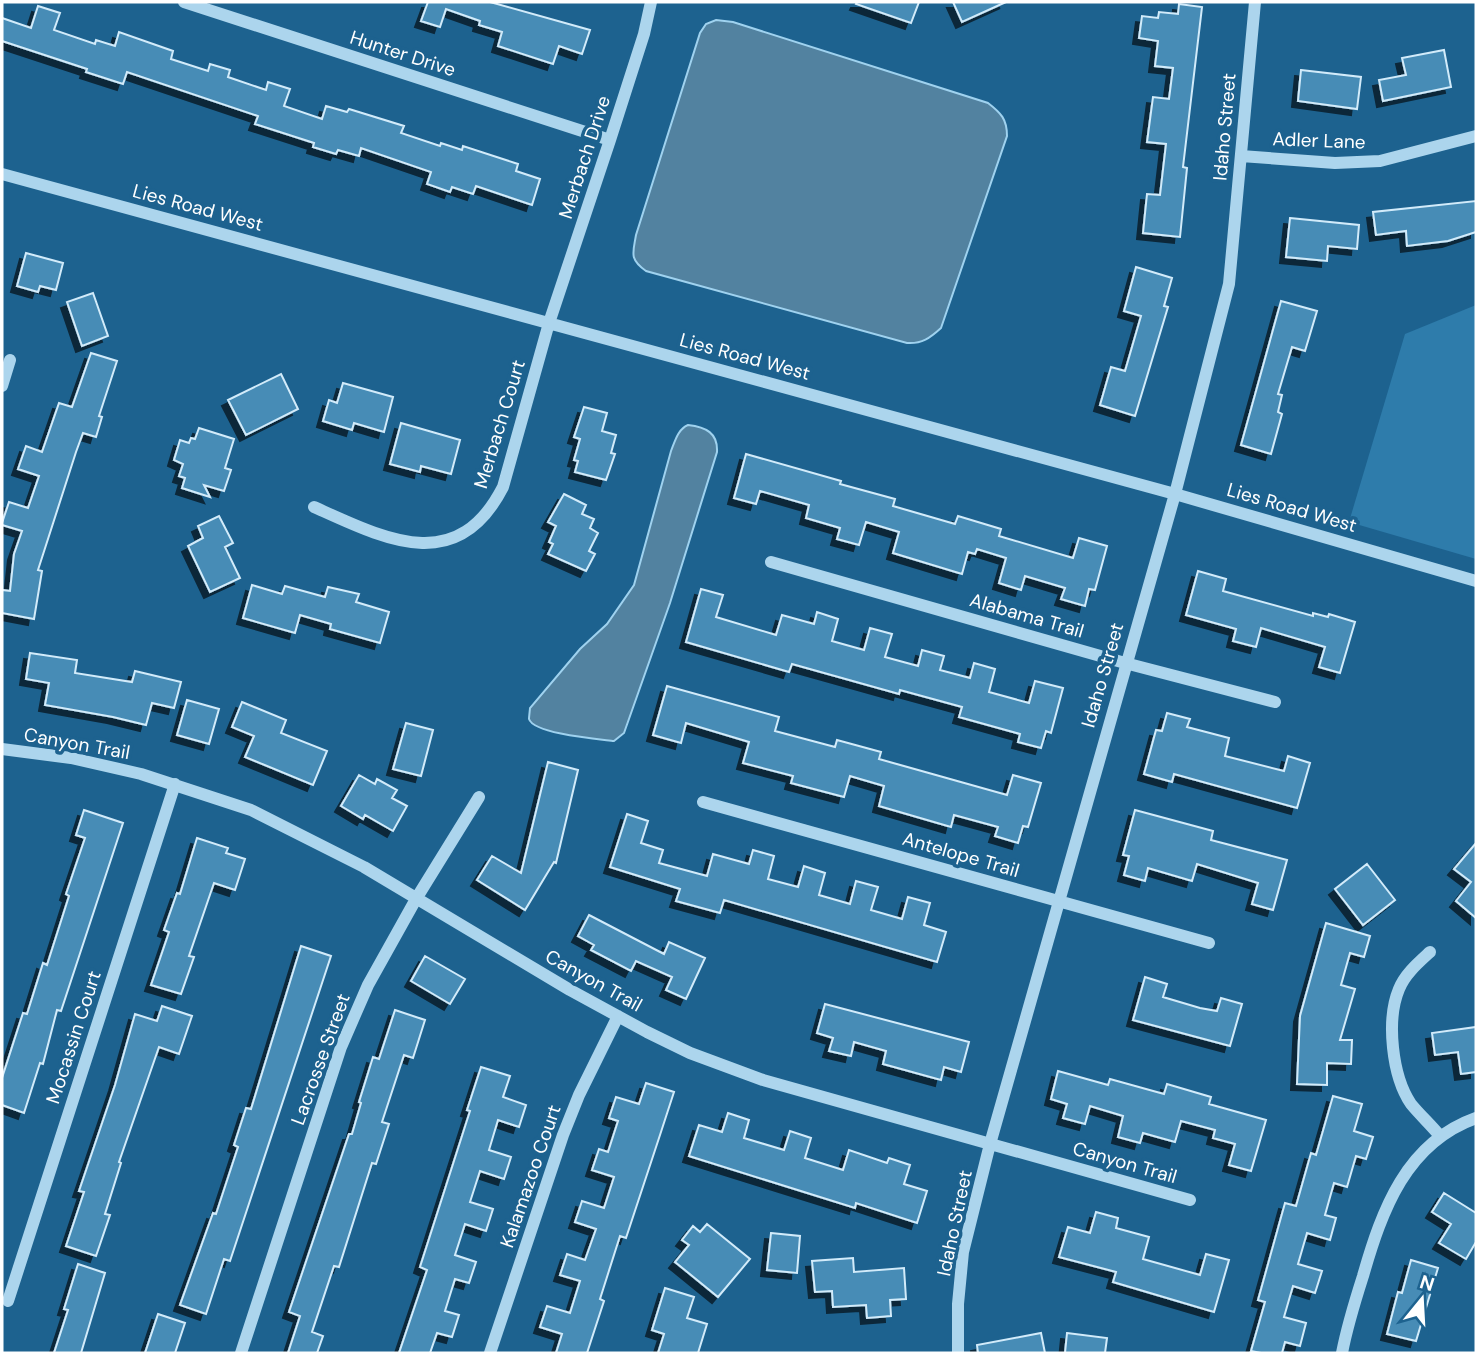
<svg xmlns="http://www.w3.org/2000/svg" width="1478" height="1355" viewBox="0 0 1478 1355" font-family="'DM Sans',sans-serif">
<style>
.green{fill:#2e7cab}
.water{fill:#5282a0;stroke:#9fd2ef;stroke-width:2}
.building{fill:#468cb6;stroke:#d2ebfa;stroke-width:2;filter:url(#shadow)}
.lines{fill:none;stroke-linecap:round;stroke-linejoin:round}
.minor{stroke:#acd5ed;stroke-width:12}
.labels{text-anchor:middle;stroke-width:7;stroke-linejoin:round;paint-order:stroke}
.street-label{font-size:19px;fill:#fff;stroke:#1d628f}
</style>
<defs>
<filter id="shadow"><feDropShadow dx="-6" dy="6" stdDeviation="0" flood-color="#0009"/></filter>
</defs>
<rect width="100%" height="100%" fill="#1d628f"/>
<path class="green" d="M1476,305V559L1349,522L1405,334Z"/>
<path class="water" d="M716,20L733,22L988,103C1001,113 1007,119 1007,136L941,328C930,338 922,344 907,343L646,271C629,259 633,253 636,235L700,33L706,24Z
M688,425C706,427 718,433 717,452L670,603L624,733L614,741C598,739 534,734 529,719C529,717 530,709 530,708L580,649L607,624L634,585L671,451C675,441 678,429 688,425Z"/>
<path class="building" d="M428,2H490L590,30L582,54L559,46L553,64L498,46L502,32L479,25L480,21L446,9L440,27L421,21Z
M857,2H919L911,23L856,4Z
M953,2H1006L962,22Z
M1179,4L1202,7L1183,167L1187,168L1180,237L1143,233L1147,194L1160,195L1166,144L1147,142L1153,97L1169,99L1173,68L1155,66L1158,41L1139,38L1142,16L1158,18L1159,12L1178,14Z
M38,6L60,13L54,30L95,44L96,40L115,46L119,32L173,51L171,59L208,71L210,64L230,70L228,77L266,90L268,82L290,89L284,106L322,119L326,106L347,112L349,109L404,126L401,133L440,146L441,143L462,150L463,146L518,164L516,171L540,179L532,205L476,186L473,194L452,187L450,192L427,184L431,172L361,148L359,156L338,150L336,154L313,147L314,143L255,124L258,116L127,72L123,84L86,72L87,69L2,41V18L31,28Z
M1444,50L1451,87L1383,101L1379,80L1406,75L1402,58Z
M1301,70L1361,77L1357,109L1298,101Z
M1476,201V232L1448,241L1407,246L1406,231L1376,235L1373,212Z
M1290,218L1359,225L1357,249L1328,246L1327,261L1286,257Z
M26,253L63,263L56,290L40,286L38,292L17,286Z
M1136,267L1172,278L1164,306L1168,307L1135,416L1100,405L1111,367L1125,371L1141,316L1124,311Z
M93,293L108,336L82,346L67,302Z
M1281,301L1317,311L1305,351L1292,347L1278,394L1282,395L1278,412L1282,414L1271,454L1241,445Z
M91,353L117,361L99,416L102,417L96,437L83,433L76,452L38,570L42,571L34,619L2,613V590L10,591L14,554L22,531L2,525V523L9,502L28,508L39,476L18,469L26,446L42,452L59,403L72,407Z
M281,374L298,409L246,435L228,400Z
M343,383L393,397L384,432L354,423L352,430L323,421L329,400L337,403Z
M584,407L607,413L602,431L616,435L611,453L615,454L606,480L575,472L578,461L574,460L580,439L574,437Z
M401,423L460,440L451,474L421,466L420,472L390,464Z
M199,428L234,439L225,468L231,470L224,491L204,485L210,497L182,488L185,478L179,476L183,464L174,460L180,440L189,443L191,438L195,439Z
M746,454L841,481L840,484L895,499L893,506L955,524L958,516L1001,529L999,536L1073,558L1079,538L1107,546L1095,590L1089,589L1085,606L1061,599L1065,588L1025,576L1021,590L999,583L1006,558L977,549L975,554L968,552L962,574L893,553L899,532L866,522L859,545L837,539L840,528L806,518L809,505L760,491L756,504L734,498Z
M564,494L586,505L582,514L594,519L590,528L598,533L589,551L595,554L586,571L548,554L553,544L549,542L556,526L548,522Z
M219,516L233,543L225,547L240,578L210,592L188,546L203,538L198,526Z
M1198,571L1226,579L1223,591L1313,616V613L1328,617L1329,614L1355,622L1340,673L1319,667L1325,647L1261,628L1256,647L1233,641L1236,629L1186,615Z
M252,585L282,594L285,586L325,597L328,587L359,594L356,602L389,612L380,643L330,629L331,624L300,615L295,633L243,618Z
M701,589L723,595L716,617L776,635L782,615L814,624L817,612L838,619L832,641L864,650L870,628L892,634L885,657L918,666L922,650L944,656L940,670L970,678L974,663L995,669L989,692L1029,703L1035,681L1063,688L1051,733L1046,731L1041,748L1018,742L1020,734L959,717L962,707L900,690L899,694L792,664L789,672L686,642Z
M30,653L77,660L75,673L132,682L135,671L181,682L174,708L152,703L146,725L113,717L45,705L49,683L26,679Z
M667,686L779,717L775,731L835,747L837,740L881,752L879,759L1007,795L1013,775L1041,783L1028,827L1023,826L1018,843L995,836L998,827L954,815L951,827L879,806L884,786L850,776L844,797L791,783L793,776L743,763L749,742L686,723L681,743L653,735Z
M187,700L219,709L209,744L177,735Z
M242,702L286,720L281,733L327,751L313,785L245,757L254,736L232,727Z
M1167,713L1190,719L1187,727L1229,738L1225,756L1284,771L1288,756L1310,763L1297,808L1174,774L1172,782L1144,774L1156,730L1162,731Z
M406,723L433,730L421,776L393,769Z
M548,762L578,770L556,863L554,862L525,910L477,880L492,856L521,873Z
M359,775L375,784L377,779L397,790L392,798L407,806L393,831L365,815L363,819L341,806Z
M84,810L123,823L61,1011L57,1010L43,1064L40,1063L24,1113L2,1105V1078L23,1013L27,1014L43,963L47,965L69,896L66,894L85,838L76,835Z
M1135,810L1213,831L1211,840L1287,860L1273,910L1252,904L1258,883L1197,864L1192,881L1148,868L1145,881L1124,875L1129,856L1123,855Z
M627,814L648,821L641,843L663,850L659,863L707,876L713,854L749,864L753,850L774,856L768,879L798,887L804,866L825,873L819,895L850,904L856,881L878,887L871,910L902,919L908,897L930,903L924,925L946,932L937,962L724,900L720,913L676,901L680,889L610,867Z
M197,838L228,848L226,853L245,859L235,890L214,883L189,956L194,957L181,994L151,985L169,932L164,930L177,893L180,894Z
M1476,843V918L1456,901L1471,882L1454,869Z
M1367,864L1395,900L1363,925L1335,889Z
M589,915L664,954L669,942L705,958L686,999L666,990L672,977L636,961L631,971L591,950L594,945L578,936Z
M1326,923L1370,936L1364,957L1350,953L1341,985L1355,989L1340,1040H1352L1351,1064L1327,1063V1085L1297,1084L1300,1016Z
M301,946L331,956L230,1261L224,1259L206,1314L180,1305L213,1213L216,1214L238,1147L234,1145L246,1108L251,1109Z
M425,956L465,979L450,1004L411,981Z
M1145,977L1167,984L1163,997L1200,1008L1217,1011L1221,998L1242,1004L1230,1046L1133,1020Z
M825,1004L969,1042L961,1072L944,1067L941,1080L883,1064L886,1051L854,1042L851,1056L829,1051L833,1038L817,1033Z
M162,1006L192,1016L179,1054L159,1047L119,1162L121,1163L105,1214L110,1215L96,1256L66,1246L84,1192L79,1191L115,1085L135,1014L157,1021Z
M395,1010L425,1020L413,1058L404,1055L382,1122L389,1124L376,1164L372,1163L339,1267L334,1266L312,1332L323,1336L317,1353H288L300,1316L289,1312L349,1134H352L361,1103L359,1102L373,1057L379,1059Z
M1476,1027V1072L1461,1074L1458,1052L1435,1055L1432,1033Z
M481,1067L510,1076L503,1097L526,1105L519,1127L498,1120L489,1150L511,1157L504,1179L480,1171L470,1202L493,1209L486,1231L465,1224L455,1255L476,1262L469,1283L455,1279L445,1311L459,1315L452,1337L437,1333L430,1353H399L427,1270L420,1267L470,1111L467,1110Z
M1058,1071L1108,1085L1110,1079L1164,1094L1167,1084L1211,1097L1209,1104L1266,1120L1251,1171L1229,1165L1235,1144L1213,1138L1215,1130L1181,1121L1175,1142L1143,1133L1140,1143L1118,1137L1123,1116L1090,1106L1085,1124L1063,1118L1067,1104L1051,1099Z
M646,1083L674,1092L660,1135L626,1238L620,1236L600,1299L604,1301L587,1353H556L562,1334L540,1327L547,1306L570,1313L580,1281L560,1275L567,1254L585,1260L596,1229L575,1222L582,1201L604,1208L614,1177L592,1170L599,1149L608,1152L618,1121L609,1118L616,1097L639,1104Z
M1333,1096L1362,1104L1354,1131L1373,1137L1366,1159L1356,1156L1347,1187L1334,1183L1325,1215L1336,1218L1330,1240L1307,1233L1298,1264L1322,1271L1315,1293L1293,1286L1284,1317L1306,1323L1300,1346L1285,1342L1282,1353H1261L1251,1351L1265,1302L1258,1300L1285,1203L1296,1206L1311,1153L1316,1155Z
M728,1113L749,1120L744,1138L784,1150L790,1131L811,1138L805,1158L843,1170L849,1150L887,1163L889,1158L910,1165L904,1184L927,1191L917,1223L856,1203L855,1208L689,1156L699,1125L722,1132Z
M1444,1193L1476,1213V1242L1466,1259L1439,1243L1451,1224L1432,1212Z
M1096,1212L1118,1218L1116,1228L1149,1237L1143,1259L1200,1275L1206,1254L1229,1260L1214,1312L1113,1282L1116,1272L1059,1257L1068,1227L1090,1233Z
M707,1224L750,1259L718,1297L675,1262L689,1245L682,1240L693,1226L700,1232Z
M771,1233L800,1236L797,1273L767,1270Z
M853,1258L854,1272L904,1268L906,1299L890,1300L891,1316L867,1318L866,1305L833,1307L832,1291L815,1292L812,1261Z
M1411,1260L1438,1268L1416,1341L1387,1334L1398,1292L1402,1293Z
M78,1264L105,1273L81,1353H54L68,1310L64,1309Z
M665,1288L694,1297L687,1318L707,1324L698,1353H658L664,1334L652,1330Z
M158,1314L185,1323L175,1353H145Z
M1041,1333L1045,1353H978L977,1345Z
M1067,1333L1107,1338L1105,1353H1065Z"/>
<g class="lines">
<path class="minor" d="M184,2L610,140
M1241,156L1335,163L1380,161L1476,136
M2,174L1175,494L1476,581
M2,386L10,360
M314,507C385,539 457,577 503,487L549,323L610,140L644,34L651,2
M771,562L1125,663L1275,702
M2,749L71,758L141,774L251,810L364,867L570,990L647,1032L690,1053L763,1080L1190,1200
M703,802L1209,943
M1430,952C1418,963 1405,974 1399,989C1386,1020 1392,1076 1411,1104C1420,1115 1431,1125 1440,1136
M8,1301L175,784
M241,1353L341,1047L368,985L416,899L479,797
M490,1353L563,1135L579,1095L618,1016
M958,1353V1304L963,1252L990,1144L1175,494L1229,284L1255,2
M1342,1353C1347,1327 1355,1301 1363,1276C1382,1210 1406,1143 1476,1118"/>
</g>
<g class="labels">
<g class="street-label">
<text transform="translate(403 53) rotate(18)" y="7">Hunter Drive</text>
<text transform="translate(1224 127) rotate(-85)" y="7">Idaho Street</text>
<text transform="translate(1319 140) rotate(2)" y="7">Adler Lane</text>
<text transform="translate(584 157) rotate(-72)" y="7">Merbach Drive</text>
<text transform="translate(198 207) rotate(15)" y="7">Lies Road West</text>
<text transform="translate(745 356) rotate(15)" y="7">Lies Road West</text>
<text transform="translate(499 424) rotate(-73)" y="7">Merbach Court</text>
<text transform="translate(1292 507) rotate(16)" y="7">Lies Road West</text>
<text transform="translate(1027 615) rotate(16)" y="7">Alabama Trail</text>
<text transform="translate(1102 675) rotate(-74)" y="7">Idaho Street</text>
<text transform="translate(77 743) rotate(10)" y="7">Canyon Trail</text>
<text transform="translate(961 854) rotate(16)" y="7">Antelope Trail</text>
<text transform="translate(594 980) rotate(29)" y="7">Canyon Trail</text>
<text transform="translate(73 1037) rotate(-72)" y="7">Mocassin Court</text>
<text transform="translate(320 1059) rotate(-70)" y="7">Lacrosse Street</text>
<text transform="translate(1125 1162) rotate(16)" y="7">Canyon Trail</text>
<text transform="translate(530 1176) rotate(-71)" y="7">Kalamazoo Court</text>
<text transform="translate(954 1223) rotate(-78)" y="7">Idaho Street</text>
</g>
</g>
<rect width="1478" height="1355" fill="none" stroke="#ffffff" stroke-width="7"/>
<g transform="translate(1422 1299) rotate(18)" stroke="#1d628f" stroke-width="5" paint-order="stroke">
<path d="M0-5L12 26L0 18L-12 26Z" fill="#ffffff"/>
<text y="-10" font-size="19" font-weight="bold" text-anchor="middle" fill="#ffffff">N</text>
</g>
</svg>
